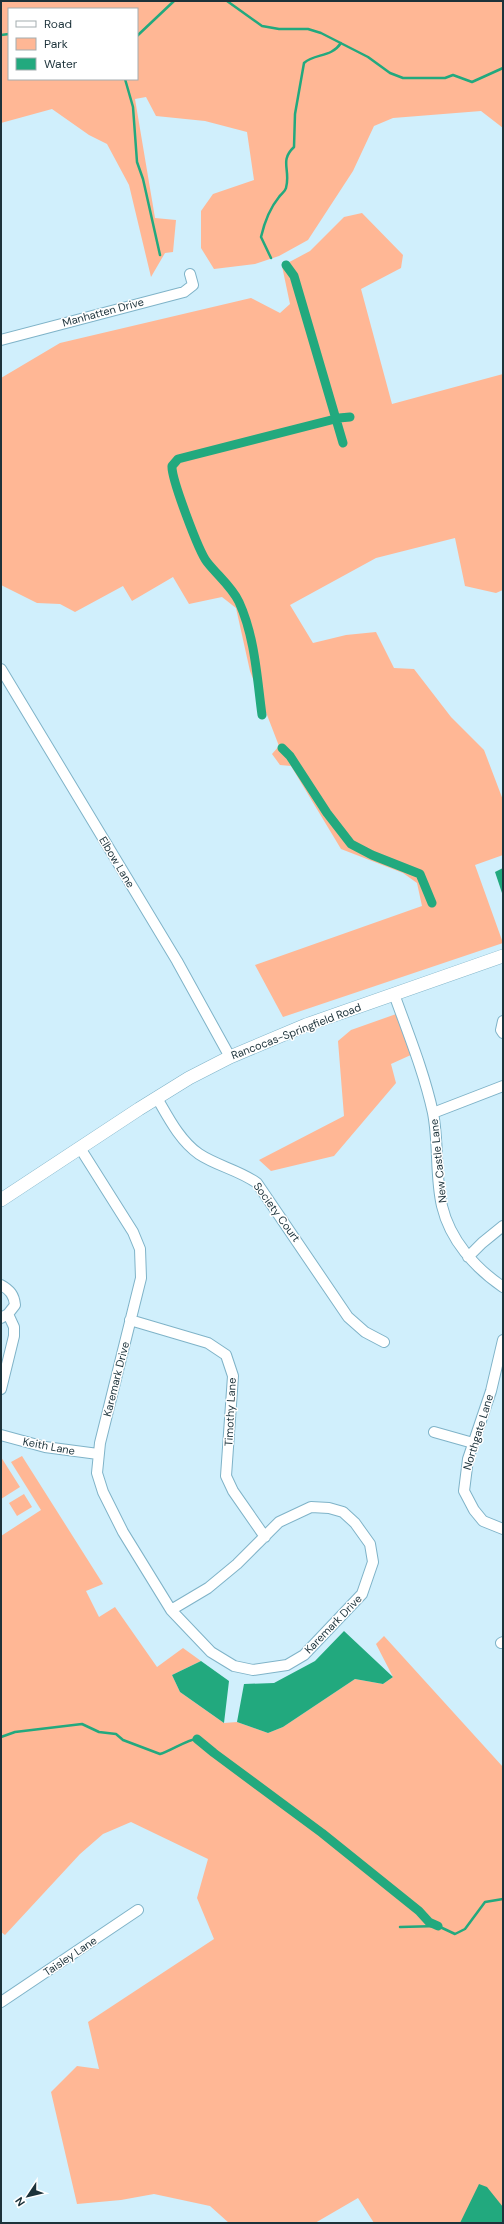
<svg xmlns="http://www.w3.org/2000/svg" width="504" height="2224" viewBox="0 0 504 2224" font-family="'DM Sans',sans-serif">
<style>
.green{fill:#ffb795;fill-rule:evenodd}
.water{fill:#22a97e}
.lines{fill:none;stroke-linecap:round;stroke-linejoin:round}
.stream{stroke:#22a97e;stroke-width:2.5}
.canal{stroke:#22a97e;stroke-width:9}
.minor-casing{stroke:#7fb3c8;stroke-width:12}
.major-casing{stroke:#7fb3c8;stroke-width:14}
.minor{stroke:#fff;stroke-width:10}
.major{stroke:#fff;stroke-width:13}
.labels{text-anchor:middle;stroke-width:3;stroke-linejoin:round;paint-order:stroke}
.street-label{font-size:11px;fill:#1c323a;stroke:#fff}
</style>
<rect width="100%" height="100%" fill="#d0effc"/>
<path class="green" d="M1,1H503V128L481,111L393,118L374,126L353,171L308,240L279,256L255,264L214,269L201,248V211L213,194L254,180L247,132L205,121L156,116L146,97L135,99L155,218L176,220L173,252L165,253L151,277L129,185L107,144L89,135L52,109L1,123ZM9,9H137V79H9Z
M362,213L403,255L401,268L361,289L392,404L503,374V590L496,593L465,586L455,538L376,558L290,605L313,643L346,635L376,632L394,668L414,669L451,717L484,750L503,800V855L475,865L503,943L283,1017L255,965L422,906L417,883L403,873L341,849L291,766L280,765L272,754L279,746L250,671L236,608L222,597L189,604L173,577L132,601L123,586L75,612L60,604L37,603L1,585V378L60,343L251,298L280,313L290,304L282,266L310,251L344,217Z
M399,1013L413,1054L391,1064L396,1083L334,1156L271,1171L259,1160L344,1116L338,1041L351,1030Z
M22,1456L103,1584L86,1591L99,1617L115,1607L157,1667L183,1648L201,1661L172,1675L180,1692L224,1723L237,1722L268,1733L283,1727L355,1679L383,1684L393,1677L376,1644L384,1636L503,1767V2223H374L358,2198L315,2223H229L210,2206L154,2194L121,2200L77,2204L51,2092L77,2066L99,2069L88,2022L214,1939L197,1898L208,1859L131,1822L103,1834L80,1854L5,1935L1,1932V1536L41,1510L11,1462Z
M1,1457L20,1487L1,1499Z
M24,1494L32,1507L17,1516L9,1503Z"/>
<path class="water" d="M503,868V896L495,872Z
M344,1631L393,1677L383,1684L355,1679L283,1727L268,1733L237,1722L244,1684L274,1683L315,1661Z
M201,1661L229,1681L224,1723L180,1692L172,1675Z
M479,2184L487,2187L503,2207V2223H460Z"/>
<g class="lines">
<path class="stream" d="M227,1L262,26L279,29H308L321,33L368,57L390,73L403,78H445L453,75L472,82L503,68
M1,35L9,34
M137,36L174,1
M125,79L133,107L137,162L143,179L160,255
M271,258L261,237C264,224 270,208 279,197C281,194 285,192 286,188C291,170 279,161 294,147L295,114L304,63C315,53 331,58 341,43
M1,1737L15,1732L82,1724L99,1732L116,1734L123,1740L160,1754C169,1752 190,1738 197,1739
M400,1927L438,1926L455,1934L465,1929L485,1902L503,1899"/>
<path class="canal" d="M286,265L294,276L343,443
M262,715C257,678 255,637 239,602C232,587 218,576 207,562C199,552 171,478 172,466L178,459L339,418L350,417
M282,748L290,756L327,813L351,844L372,855L420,874L432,903
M197,1739L214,1753L322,1833L419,1911L429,1922L438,1926"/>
<defs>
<path id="minor" d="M1,340L184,292L193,285L190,274
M1,669L177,961L230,1057
M394,994C408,1033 424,1072 433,1113C439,1144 435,1176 442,1206C450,1240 475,1268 503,1287
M503,1021L501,1030L503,1033
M157,1098C168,1117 180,1141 199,1154C217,1166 239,1170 257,1183L348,1317L365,1332L384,1342
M433,1113L503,1086
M80,1148L133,1232L140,1249L141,1278L100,1443L97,1473L103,1492L123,1532L171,1610L211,1652L234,1666L253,1670L287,1665L304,1655L362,1594L373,1562L370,1544L355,1523L343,1512L329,1508L311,1507L279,1522L237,1564L208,1588L171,1610
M468,1257L482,1243L503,1226
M1,1285C10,1290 14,1295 15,1305L8,1314L1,1318
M130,1320L208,1343L226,1355L233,1376L226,1476L233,1491L265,1537
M503,1340L491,1391L468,1459L464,1491L474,1510L483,1521L503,1529
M1,1389L14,1336V1327L8,1314
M434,1432L473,1443
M1,1435L45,1447L98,1454
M501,1643L503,1642
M1,2002L138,1910"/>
<path id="major" d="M1,1200L139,1109L189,1078L230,1057L306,1025L503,956"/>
</defs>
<use href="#minor" class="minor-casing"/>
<use href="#major" class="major-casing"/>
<use href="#minor" class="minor"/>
<use href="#major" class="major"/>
</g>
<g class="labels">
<g class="street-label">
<text transform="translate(103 312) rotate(-15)" y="4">Manhatten Drive</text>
<text transform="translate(117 862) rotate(59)" y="4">Elbow Lane</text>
<text transform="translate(296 1031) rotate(-21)" y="4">Rancocas-Springfield Road</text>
<text transform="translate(438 1161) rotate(-96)" y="4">New Castle Lane</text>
<text transform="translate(277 1212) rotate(54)" y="4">Society Court</text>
<text transform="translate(116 1379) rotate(-76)" y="4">Karemark Drive</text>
<text transform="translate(230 1412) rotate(-87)" y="4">Timothy Lane</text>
<text transform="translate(478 1432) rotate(-73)" y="4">Northgate Lane</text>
<text transform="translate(49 1446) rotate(11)" y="4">Keith Lane</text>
<text transform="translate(333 1624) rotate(-46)" y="4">Karemark Drive</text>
<text transform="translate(70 1956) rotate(-34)" y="4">Taisley Lane</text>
</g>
</g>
<rect width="504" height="2224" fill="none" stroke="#1c323a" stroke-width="4"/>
<rect x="8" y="8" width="130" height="72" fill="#ffffff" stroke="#a4adb0"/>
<rect x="16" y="21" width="20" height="6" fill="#ffffff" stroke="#a4adb0"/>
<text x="44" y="28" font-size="12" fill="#1c323a">Road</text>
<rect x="16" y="38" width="20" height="12" fill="#ffb795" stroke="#a4adb0"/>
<text x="44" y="48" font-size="12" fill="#1c323a">Park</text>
<rect x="16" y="58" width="20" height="12" fill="#22a97e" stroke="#a4adb0"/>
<text x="44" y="68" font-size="12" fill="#1c323a">Water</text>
<g transform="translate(28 2196) rotate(235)" stroke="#ffffff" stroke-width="3" paint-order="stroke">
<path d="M0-3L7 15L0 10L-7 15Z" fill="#1c323a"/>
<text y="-6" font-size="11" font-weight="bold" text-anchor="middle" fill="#1c323a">N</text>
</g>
</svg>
